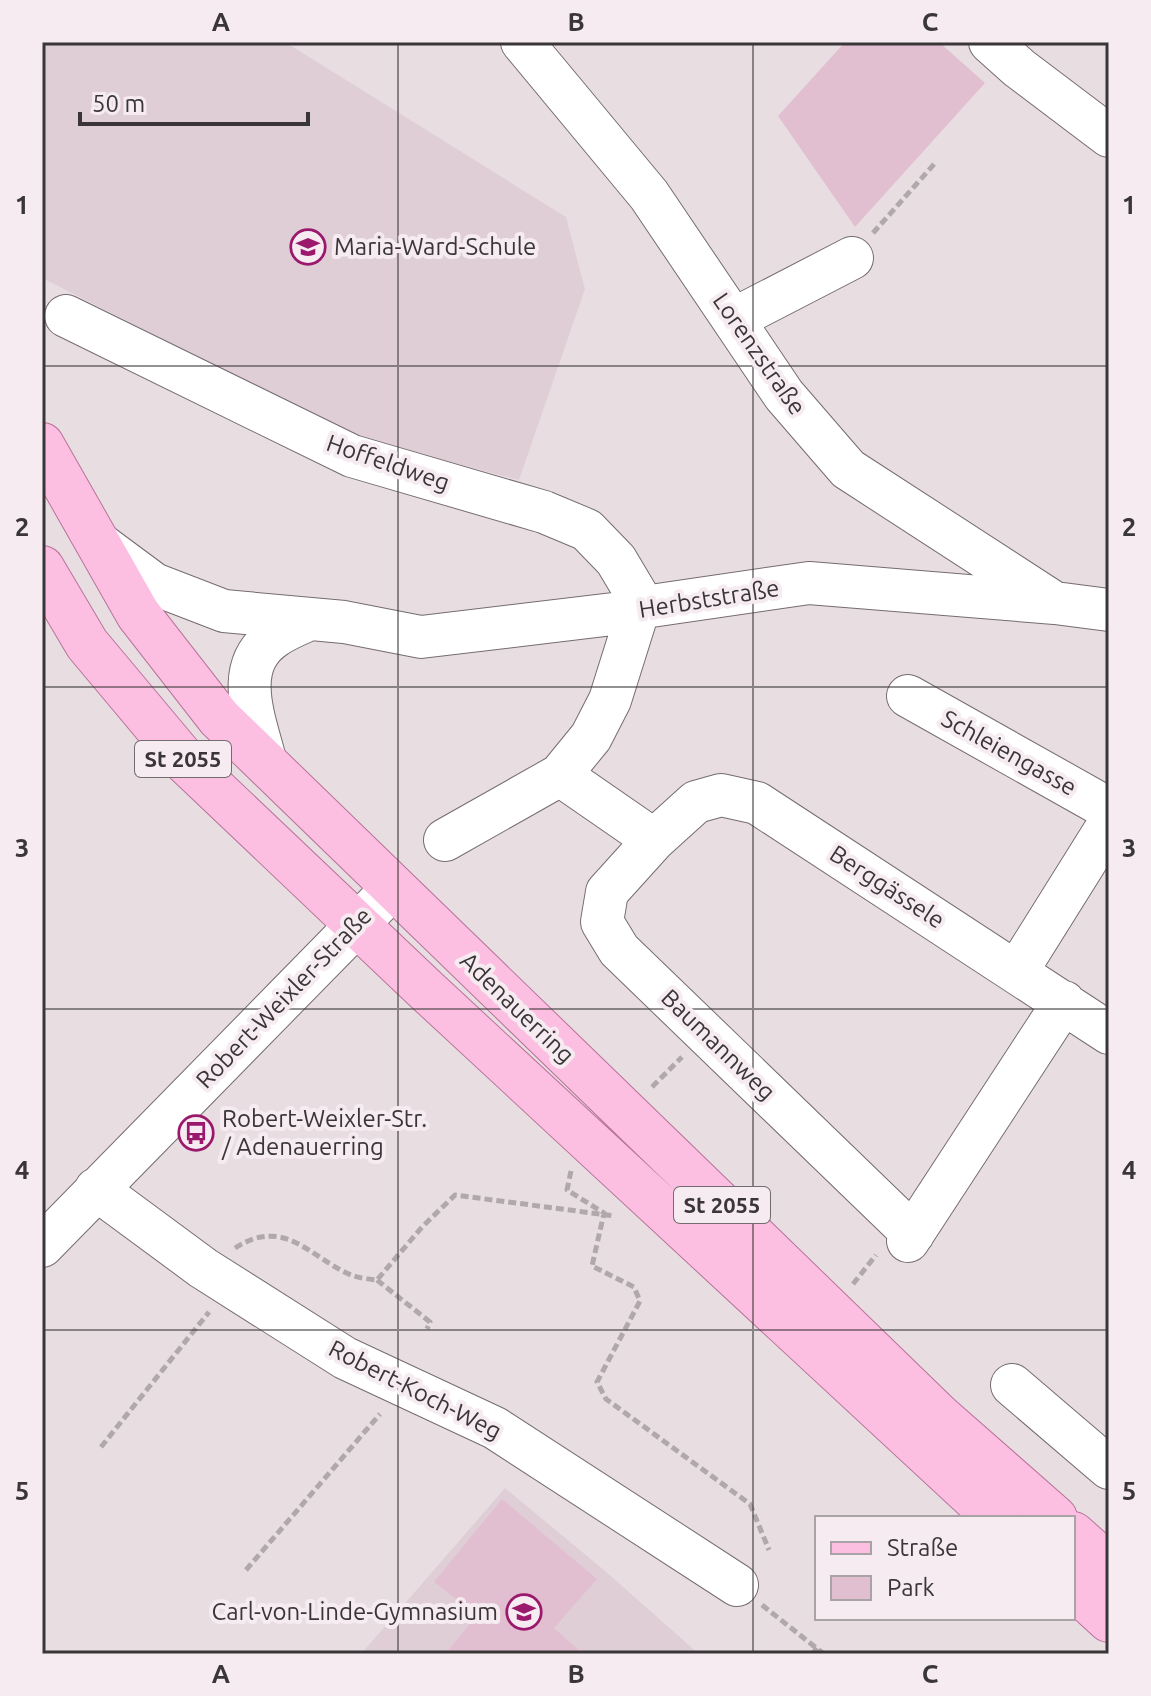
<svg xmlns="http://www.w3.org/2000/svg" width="1151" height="1696" viewBox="0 0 1151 1696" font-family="Ubuntu,sans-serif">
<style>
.built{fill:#e0ced7}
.green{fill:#e2bfd0}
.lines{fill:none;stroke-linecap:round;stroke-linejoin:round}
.minor-casing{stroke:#756c70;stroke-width:44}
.major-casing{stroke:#b87399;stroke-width:46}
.path{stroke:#b1a8ac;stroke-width:5;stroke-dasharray:8 4;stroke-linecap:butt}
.minor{stroke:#fff;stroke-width:42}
.major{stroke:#fdbfe1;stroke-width:44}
.grid{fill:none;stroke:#3a3638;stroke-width:2;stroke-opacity:0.55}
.labels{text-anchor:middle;stroke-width:8;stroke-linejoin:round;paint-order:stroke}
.shield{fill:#f5ebf0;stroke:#726c6f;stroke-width:2}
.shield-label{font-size:22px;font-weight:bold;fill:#3a3638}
.poi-label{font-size:24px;fill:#3a3638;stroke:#f5ebf0;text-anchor:start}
.street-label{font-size:24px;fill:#3a3638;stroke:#f5ebf0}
.neatline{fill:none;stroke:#3a3638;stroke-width:3}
.grid-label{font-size:26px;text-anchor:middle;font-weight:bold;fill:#3a3638}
</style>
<rect width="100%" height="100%" fill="#e8dee2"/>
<path class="built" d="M42,42H285L566,217L585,289L519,480L356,437L42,278Z
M505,1488L604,1570L699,1654H361Z"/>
<path class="green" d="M845,42H939L985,83L855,227L778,116Z
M502,1499L597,1579L554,1628L583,1654H445L477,1615L434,1582Z"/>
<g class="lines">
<defs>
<path id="minor" d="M522,42L649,195L784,395L848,469L1050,600
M990,42L1019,68L1109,136
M66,316L352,456L544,512L587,530L616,560L644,607
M734,319L852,258
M96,541L154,584L224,611L344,622L421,637L638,611L644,607L809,583L1055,603L1109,610
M908,696L1109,809
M266,764C256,721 230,666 276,636C286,629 299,624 310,619
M560,775L654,840
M445,840L560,775L591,737L610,700L638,611
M1017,971L1109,824
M96,1189L203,1268L345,1358L495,1428L737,1585
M913,1234L619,950L602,922L607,892L654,840L696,802L721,795L757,803L1109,1033
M908,1241L1064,1002
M42,1246L393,888
M1012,1385L1109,1468"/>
<path id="major" d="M42,445L138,614L219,718L939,1416L1055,1518
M42,568L87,644L185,761L425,989L996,1518
M1073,1534L1109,1566
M1073,1587L1109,1620"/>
</defs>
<use href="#minor" class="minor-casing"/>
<use href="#major" class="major-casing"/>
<path class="path" d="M873,233L936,162
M652,1087L682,1057
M571,1171L567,1190L604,1213L592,1266L634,1287L640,1301L597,1382L606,1399L750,1504L769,1550
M235,1248C285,1216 309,1257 351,1275C359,1278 369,1279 377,1280L422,1227L455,1195L615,1216
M377,1280L430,1322L427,1329
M853,1284L876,1255
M101,1447L209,1312
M246,1570L380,1414
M762,1605L824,1654
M812,1654L817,1648"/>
<use href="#minor" class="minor"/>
<use href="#major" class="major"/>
</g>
<path class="grid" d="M398,42V1654M753,42V1654M42,366H1109M42,687H1109M42,1009H1109M42,1330H1109"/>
<defs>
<symbol id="school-ring" viewBox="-11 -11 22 22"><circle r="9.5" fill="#f5ebf0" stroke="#9b196d" stroke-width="1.5"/><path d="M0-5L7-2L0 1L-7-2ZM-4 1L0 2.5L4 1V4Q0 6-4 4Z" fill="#9b196d"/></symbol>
<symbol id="bus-ring" viewBox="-11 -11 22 22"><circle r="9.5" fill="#f5ebf0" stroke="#9b196d" stroke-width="1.5"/><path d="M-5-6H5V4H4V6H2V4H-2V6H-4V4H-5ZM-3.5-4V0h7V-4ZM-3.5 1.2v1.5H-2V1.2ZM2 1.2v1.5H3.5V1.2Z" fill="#9b196d"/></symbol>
</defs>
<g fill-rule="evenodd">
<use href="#school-ring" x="288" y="227" width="40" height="40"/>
<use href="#bus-ring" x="176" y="1113" width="40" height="40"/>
<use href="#school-ring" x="504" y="1592" width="40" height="40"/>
</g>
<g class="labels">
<g class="shield">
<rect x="135" y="741" width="96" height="36" rx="6"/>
<rect x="674" y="1187" width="96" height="36" rx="6"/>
</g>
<g class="shield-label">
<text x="183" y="767">St 2055</text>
<text x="722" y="1213">St 2055</text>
</g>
<g class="poi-label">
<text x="334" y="255">Maria-Ward-Schule</text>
<text x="222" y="1127">Robert-Weixler-Str.<tspan x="222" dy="28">/ Adenauerring</tspan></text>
<text x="498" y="1620" text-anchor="end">Carl-von-Linde-Gymnasium</text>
</g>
<g class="street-label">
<text transform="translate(759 354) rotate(55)" y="8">Lorenzstraße</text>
<text transform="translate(388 463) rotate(19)" y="8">Hoffeldweg</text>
<text transform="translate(709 599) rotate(-9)" y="8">Herbststraße</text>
<text transform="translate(1009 753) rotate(29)" y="8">Schleiengasse</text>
<text transform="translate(887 887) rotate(33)" y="8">Berggässele</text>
<text transform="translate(284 998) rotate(-46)" y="8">Robert-Weixler-Straße</text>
<text transform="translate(517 1008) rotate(44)" y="8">Adenauerring</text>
<text transform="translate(718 1045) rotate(44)" y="8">Baumannweg</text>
<text transform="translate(415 1390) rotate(27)" y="8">Robert-Koch-Weg</text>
</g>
</g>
<rect width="1151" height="1696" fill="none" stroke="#f5ebf0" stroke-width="88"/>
<rect x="815" y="1516" width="260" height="104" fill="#f5ebf0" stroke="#aaa3a6" stroke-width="2"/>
<rect x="831" y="1542" width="40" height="12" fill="#fdbfe1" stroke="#aaa3a6" stroke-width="2"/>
<text x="887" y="1556" font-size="24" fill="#3a3638">Straße</text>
<rect x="831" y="1576" width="40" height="24" fill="#e2bfd0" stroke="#aaa3a6" stroke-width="2"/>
<text x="887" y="1596" font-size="24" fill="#3a3638">Park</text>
<path d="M80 112v12h228v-12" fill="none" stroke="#3a3638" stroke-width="4"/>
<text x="92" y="112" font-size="24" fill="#3a3638" stroke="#f5ebf0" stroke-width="6" paint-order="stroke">50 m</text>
<rect x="44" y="44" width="1063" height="1608" class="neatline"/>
<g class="grid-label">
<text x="221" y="31">A</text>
<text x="576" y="31">B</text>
<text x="930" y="31">C</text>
<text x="22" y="214">1</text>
<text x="1129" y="214">1</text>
<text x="22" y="536">2</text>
<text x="1129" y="536">2</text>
<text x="22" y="857">3</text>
<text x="1129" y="857">3</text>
<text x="22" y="1179">4</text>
<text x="1129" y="1179">4</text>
<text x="22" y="1500">5</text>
<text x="1129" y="1500">5</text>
<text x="221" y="1683">A</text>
<text x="576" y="1683">B</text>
<text x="930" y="1683">C</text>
</g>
</svg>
